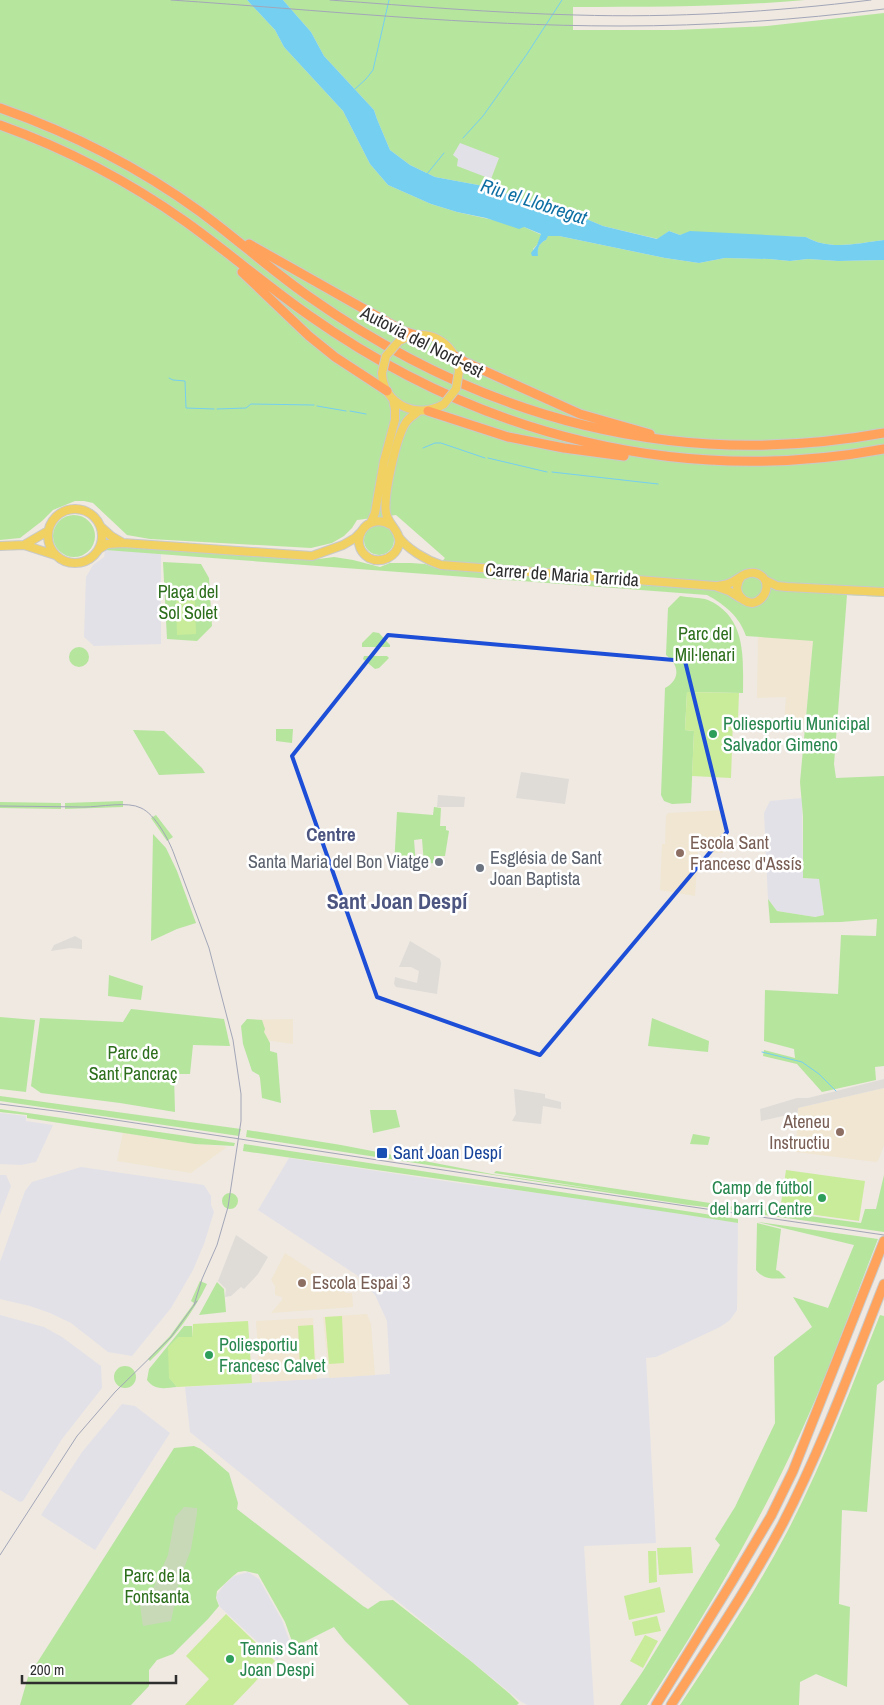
<svg xmlns="http://www.w3.org/2000/svg" width="884" height="1705" viewBox="0 0 884 1705" font-family="'Archivo Narrow',sans-serif">
<style>
.industrial{fill:#e3e1e8}
.education{fill:#f0e6d1}
.green{fill:#b6e59e;fill-rule:evenodd}
.cemetery{fill:#c8d9b8}
.pitch{fill:#c9ec9a}
.plaza{fill:#dfdcd8}
.water{fill:#75cff0}
.lines{fill:none;stroke-linecap:round;stroke-linejoin:round}
.stream{stroke:#75cff0;stroke-width:1}
.major-casing{stroke:#c9c9c9;stroke-width:10}
.highway-casing{stroke:#c9c9c9;stroke-width:11}
.major{stroke:#f2d163;stroke-width:8}
.highway{stroke:#ffa35c;stroke-width:9}
.tram{stroke:#a3a6b8;stroke-width:1}
.rail{stroke:#a3a6b8;stroke-width:1}
.major-bridge-casing{stroke:#c9c9c9;stroke-width:10;stroke-linecap:butt}
.major-bridge{stroke:#f2d163;stroke-width:8}
.marked{fill:none;stroke:#1d4ed8;stroke-width:4;stroke-linejoin:round}
.leisure-dot{fill:#2e9e5b;stroke:#fff;stroke-width:2}
.education-dot{fill:#8d6e63;stroke:#fff;stroke-width:2}
.worship-dot{fill:#6b7280;stroke:#fff;stroke-width:2}
.transit-dot{fill:#1a4fb4;stroke:#fff;stroke-width:2}
.labels{text-anchor:middle;stroke-width:5;stroke-linejoin:round;paint-order:stroke}
.street-label{font-size:18px;fill:#2e2e2e;stroke:#fff}
.park-label{font-size:18px;fill:#2c6e1b;stroke:#fff}
.leisure-label{font-size:18px;fill:#27864d;stroke:#fff;text-anchor:start}
.education-label{font-size:18px;fill:#785e54;stroke:#fff;text-anchor:start}
.worship-label{font-size:18px;fill:#5b616d;stroke:#fff;text-anchor:start}
.transit-label{font-size:18px;fill:#164399;stroke:#fff;text-anchor:start}
.water-label{font-size:19px;font-style:italic;fill:#0d6fa3;stroke:#fff}
.neighbourhood-label{font-size:19px;font-weight:bold;fill:#4d5680;stroke:#fff}
.district-label{font-size:22px;font-weight:bold;fill:#4d5680;stroke:#fff}
</style>
<rect width="100%" height="100%" fill="#efe9e1"/>
<path class="industrial" d="M460,142L499,158L491,180L456,166L453,155Z
M105,550L161,553V644L94,646L84,637L86,577L93,565L104,557Z
M802,798L803,878L819,879L824,915L815,917L777,911L768,899L764,813L770,801Z
M0,1113L26,1116V1121L53,1125L36,1162L21,1165L0,1164Z
M289,1158L465,1184L602,1201L738,1223L737,1310L730,1320L720,1327L656,1357L646,1358L656,1543L584,1546L594,1705H527L520,1701L190,1432L185,1387L390,1374L387,1321L375,1295L358,1276L258,1210Z
M81,1167L204,1185L211,1196V1205L214,1212L204,1244L193,1270L171,1308L132,1356L108,1352L71,1323L50,1313L30,1306L0,1299V1262L25,1191L32,1182Z
M0,1175H6L11,1186L0,1215Z
M0,1315L44,1327L62,1337L101,1366L102,1388L62,1439L23,1501L20,1502L0,1490Z
M122,1404L135,1406L170,1433L95,1550L41,1515L82,1452Z
M248,1572L259,1579L282,1620L291,1645L277,1660L220,1607L216,1596L224,1585L234,1576Z"/>
<path class="education" d="M758,636L813,641L805,724L784,723L786,697L757,698Z
M725,810L723,853L698,852L695,896L660,890L662,844H665L666,816L668,813Z
M293,1019V1044L243,1037L247,1020Z
M884,1088V1145L878,1161L876,1162L796,1152L798,1108Z
M123,1132L152,1138L227,1147L191,1173L117,1161Z
M285,1253L346,1293H352L353,1307L271,1313L282,1300V1297L275,1295V1286L271,1280Z
M367,1314L371,1324L375,1375L329,1378L323,1317Z
M313,1318L317,1379L260,1382L256,1321Z"/>
<path class="green" d="M0,0H247L275,30L284,47L343,111L370,164L388,185L431,204L457,212L524,227L542,235L537,245L533,249L537,256C537,249 539,243 546,240L547,236H559L665,258L699,263L725,258L769,259L790,261L808,259L838,261L884,260V597L847,595L834,764L836,778L884,776V1066L875,1067L876,1080L822,1092L797,1064L763,1056L764,1050L795,1058L794,1049L764,1041L765,990L838,994L841,935L876,936L877,919L841,922L770,923L768,899L777,911L815,917L824,915L819,879L803,878V816L800,782L813,641L746,636C740,617 724,604 707,595L105,550L110,546L311,560L334,557L353,560L380,567L390,563H411L425,564L436,568L445,558L396,515L357,520L352,528L344,536L332,543L311,548L150,539L127,535L93,503L84,501H75L53,510L42,521L20,538L0,540Z
M283,0H805C728,7 651,7 573,7V30H675L767,26L884,13V240C858,243 830,251 806,237L687,233L680,235L669,231L658,239L603,226L558,207L521,199L489,187L435,177L410,165L390,150L377,119L374,110L324,56L311,32ZM460,143L499,158L491,179L457,166L458,159L453,155Z
M53 536a21 21 0 1 1 42 0a21 21 0 1 1-42 0Z
M364 540a15 15 0 1 1 30 0a15 15 0 1 1-30 0Z
M163,562L201,564L209,578L212,626L197,641L167,639Z
M680,596C689,598 700,597 708,600C747,617 743,659 743,693L687,692L685,730L694,731L691,803L672,804L664,801L661,795L665,688C680,680 680,665 666,655L668,608Z
M373,632L379,633L390,645V647H362V643Z
M69 657a10 10 0 1 1 20 0a10 10 0 1 1-20 0Z
M364,656H387L389,658L379,668L375,669L363,659Z
M276,729H293L292,743L276,741Z
M133,730L164,731L202,768L205,773L159,775Z
M123,801V807L65,809V803Z
M0,802L61,803V809L0,808Z
M434,807L441,808L440,826H446V830L449,831L445,856H434V863L424,864L422,839L414,840L416,865L394,866L397,812L433,815Z
M156,815L173,837L167,841L151,818Z
M153,834L166,848L177,871L196,923L177,929L151,941Z
M109,975L143,986L141,1000L108,996Z
M131,1009L224,1019L230,1046L193,1045L190,1074H174L175,1112L120,1103L41,1093L31,1086L40,1018L123,1022Z
M0,1017L35,1020L26,1092L0,1089Z
M652,1018L709,1041L708,1052L648,1046Z
M247,1019L262,1020L265,1029L264,1032L270,1043V1051L277,1053L281,1103L262,1098L260,1078L259,1075L252,1071L243,1044L241,1026Z
M0,1096L22,1099L241,1129L239,1136L0,1101Z
M0,1109L235,1143L234,1146L195,1144L27,1118V1115L0,1112Z
M370,1110H396L400,1127L373,1133Z
M247,1130L341,1145L497,1175L621,1193L494,1173L496,1171L518,1174L710,1203L742,1208L741,1211L688,1205L246,1137Z
M693,1134L710,1137L708,1145L690,1144Z
M244,1144L738,1219V1223C573,1197 408,1175 243,1151Z
M884,1175V1232L758,1214V1209L861,1223L865,1209H876Z
M222 1201a8 8 0 1 1 16 0a8 8 0 1 1-16 0Z
M758,1222L878,1239C853,1303 830,1369 801,1432C758,1527 703,1618 647,1705H620L643,1671L720,1545L715,1539L735,1507L775,1423L774,1357L812,1327L793,1297L828,1308L854,1245Z
M757,1223L781,1229L776,1270L779,1271L786,1278C774,1279 764,1280 756,1270Z
M200,1281L207,1284C193,1313 174,1338 150,1361L148,1359L170,1336L194,1303L191,1301Z
M217,1282L224,1289L226,1312L199,1315Z
M880,1315L884,1316V1380L877,1385L867,1512L842,1510L839,1604L850,1607L847,1687L816,1674L800,1682L799,1705H680C717,1649 755,1593 786,1534C823,1464 851,1388 880,1315Z
M184,1326H192V1337L169,1377L177,1387C165,1388 155,1391 147,1380L149,1369Z
M114 1377a11 11 0 1 1 22 0a11 11 0 1 1-22 0Z
M194,1446L201,1449L229,1473L238,1503L237,1509L363,1606L368,1609L380,1601L393,1600L472,1662L510,1694L519,1703L517,1705H409L345,1641L334,1627L294,1647L285,1622L258,1574L245,1571L238,1572L233,1576L217,1591L216,1598L219,1606L208,1619L173,1654L157,1660L149,1670V1686L131,1705H20L28,1677L174,1448Z"/>
<path class="cemetery" d="M184,1507L197,1508V1513L191,1549L179,1582L171,1621L143,1626L139,1598L152,1591L168,1555L175,1517Z"/>
<path class="pitch" d="M195,600L196,634L177,635L176,601Z
M687,692L739,693L738,719H733L731,778L692,776L694,731L685,730Z
M786,1170L865,1181L859,1221L780,1210Z
M342,1316L344,1363L329,1364L325,1317Z
M248,1321L252,1383L177,1387L169,1378L168,1347L178,1337H192L193,1324Z
M313,1325L315,1366H300L298,1326Z
M691,1547L693,1573L659,1575L657,1548Z
M648,1551H656L657,1582L649,1583Z
M660,1587L665,1612L629,1620L624,1596Z
M226,1614L275,1661L233,1705H185L209,1679L186,1656Z
M657,1616L661,1631L635,1636L632,1622Z
M645,1635L658,1641L643,1668L630,1661Z"/>
<path class="plaza" d="M521,772L569,779L565,804L516,798Z
M438,795L465,797L464,807H437Z
M75,936L82,940V949L70,948L51,951L54,945Z
M410,941L440,959L441,963L437,994L396,987L394,984L395,977L417,983L419,971L411,967H399Z
M884,1079V1088L798,1108L797,1119L794,1120L792,1114L761,1121L760,1109L797,1098H808Z
M514,1089L545,1094V1098L561,1102V1109L543,1106L541,1124L512,1121L516,1114Z
M236,1235L268,1257L258,1274L244,1289L241,1287L231,1296L225,1297L226,1289L218,1281Z"/>
<path class="water" d="M247,0H283L311,32L324,56L374,110L377,119L390,150L410,165L435,177L489,187L521,199L558,207L603,226L657,239L669,231L680,235L690,231L806,237C830,251 858,243 884,240V260L838,261L808,259L790,261L769,259L725,258L699,263L665,258L559,236H548L546,240C539,243 537,249 538,256H532L531,253L537,245L541,234L524,227L519,229L486,218L457,212L431,204L388,185L370,164L343,111L284,47L275,30Z"/>
<g class="lines">
<path class="stream" d="M355,89L366,79L373,70L389,0
M463,138L483,116L527,54L562,0
M427,174L444,153
M169,378L173,380L185,381L186,408L214,409
M317,406L346,411
M217,409L246,408L251,404L314,405
M350,411L366,414
M423,448L435,443H441L485,458
M488,458L547,472
M552,472L658,484
M762,1052L802,1062L819,1074L836,1091"/>
<defs>
<path id="major" d="M399,341C426,326 455,341 459,371
M382,373C383,405 418,420 444,404
M48 536a27 27 0 1 1 54 0a27 27 0 1 1-54 0Z
M371,522L375,513L384,461L395,420V409L393,399
M391,525C366,510 346,544 369,558C381,564 396,557 399,544C401,531 388,525 386,513C383,496 396,439 405,424C408,418 414,415 419,411
M101,527L111,536L123,543
M398,536C407,549 426,560 441,565L715,586L729,591L740,598
M24,545L48,531
M0,546L24,545L55,555
M99,549L107,544L123,543L312,556L343,545L355,538L361,532
M765,580L777,586L787,587L884,592
M718,586C722,585 726,585 730,583C738,580 745,571 755,573C773,577 768,601 752,603C738,601 733,588 741,577"/>
<path id="highway" d="M0,108C71,133 138,167 199,211C237,239 272,271 311,298C483,419 676,471 884,433
M0,125C67,149 128,181 186,222C228,252 267,286 310,316C479,435 680,487 884,449
M249,244L403,331L415,335
M242,272L309,336L335,357L387,391
M455,356L465,362L580,414L650,434
M428,411L508,437L564,448L624,456
M656,1705L733,1580L771,1516L793,1471L884,1241
M671,1705C709,1646 749,1587 782,1525C822,1448 852,1365 884,1284"/>
</defs>
<use href="#major" class="major-casing"/>
<use href="#highway" class="highway-casing"/>
<use href="#major" class="major"/>
<use href="#highway" class="highway"/>
<path class="tram" d="M0,806C28,806 56,807 84,807C100,807 128,801 141,808C155,814 169,840 174,854L209,948L233,1040L241,1094V1121L228,1207L217,1245L202,1279L194,1305
M0,1555L77,1436L115,1392L171,1337L197,1301"/>
<path class="rail" d="M171,0C320,10 470,26 620,26C709,26 796,20 884,9
M330,0C412,6 494,13 576,15C674,18 773,12 871,0
M0,1104L63,1112L522,1182L884,1235"/>
<defs>
<path id="major-bridge" d="M382,373L386,356L399,341
M444,404L456,389L459,371"/>
</defs>
<use href="#major-bridge" class="major-bridge-casing"/>
<use href="#major-bridge" class="major-bridge"/>
</g>
<path class="marked" d="M388,635L685,661L727,832L540,1055L377,997L292,756Z"/>
<g class="leisure-dot">
<circle cx="713" cy="734" r="5"/>
<circle cx="822" cy="1198" r="5"/>
<circle cx="209" cy="1355" r="5"/>
<circle cx="230" cy="1659" r="5"/>
</g>
<g class="education-dot">
<circle cx="680" cy="853" r="5"/>
<circle cx="840" cy="1132" r="5"/>
<circle cx="302" cy="1283" r="5"/>
</g>
<g class="worship-dot">
<circle cx="439" cy="862" r="5"/>
<circle cx="480" cy="868" r="5"/>
</g>
<rect class="transit-dot" x="376" y="1147" width="12" height="12" rx="2.5"/>
<g class="labels">
<g class="street-label">
<text transform="translate(422 342) rotate(27)" y="6">Autovia del Nord-est</text>
<text transform="translate(562 575) rotate(4)" y="6">Carrer de Maria Tarrida</text>
</g>
<g class="park-label">
<text x="188" y="598">Plaça del<tspan x="188" dy="21">Sol Solet</tspan></text>
<text x="705" y="640">Parc del<tspan x="705" dy="21">Mil·lenari</tspan></text>
<text x="133" y="1059">Parc de<tspan x="133" dy="21">Sant Pancraç</tspan></text>
<text x="157" y="1582">Parc de la<tspan x="157" dy="21">Fontsanta</tspan></text>
</g>
<g class="leisure-label">
<text x="723" y="730">Poliesportiu Municipal<tspan x="723" dy="21">Salvador Gimeno</tspan></text>
<text x="812" y="1194" text-anchor="end">Camp de fútbol<tspan x="812" dy="21">del barri Centre</tspan></text>
<text x="219" y="1351">Poliesportiu<tspan x="219" dy="21">Francesc Calvet</tspan></text>
<text x="240" y="1655">Tennis Sant<tspan x="240" dy="21">Joan Despi</tspan></text>
</g>
<g class="education-label">
<text x="690" y="849">Escola Sant<tspan x="690" dy="21">Francesc d'Assís</tspan></text>
<text x="830" y="1128" text-anchor="end">Ateneu<tspan x="830" dy="21">Instructiu</tspan></text>
<text x="312" y="1289">Escola Espai 3</text>
</g>
<g class="worship-label">
<text x="490" y="864">Església de Sant<tspan x="490" dy="21">Joan Baptista</tspan></text>
<text x="429" y="868" text-anchor="end">Santa Maria del Bon Viatge</text>
</g>
<g class="transit-label">
<text x="393" y="1159">Sant Joan Despí</text>
</g>
<g class="water-label">
<text transform="translate(534 201) rotate(18)" y="7">Riu el Llobregat</text>
</g>
<g class="neighbourhood-label">
<text x="331" y="841">Centre</text>
</g>
<g class="district-label">
<text x="397" y="909">Sant Joan Despí</text>
</g>
</g>
<path d="M22 1675v8h154v-8" fill="none" stroke="#2e2e2e" stroke-width="2.5"/>
<text x="30" y="1675" font-size="15" fill="#2e2e2e" stroke="#ffffff" stroke-width="4" paint-order="stroke">200 m</text>
</svg>
